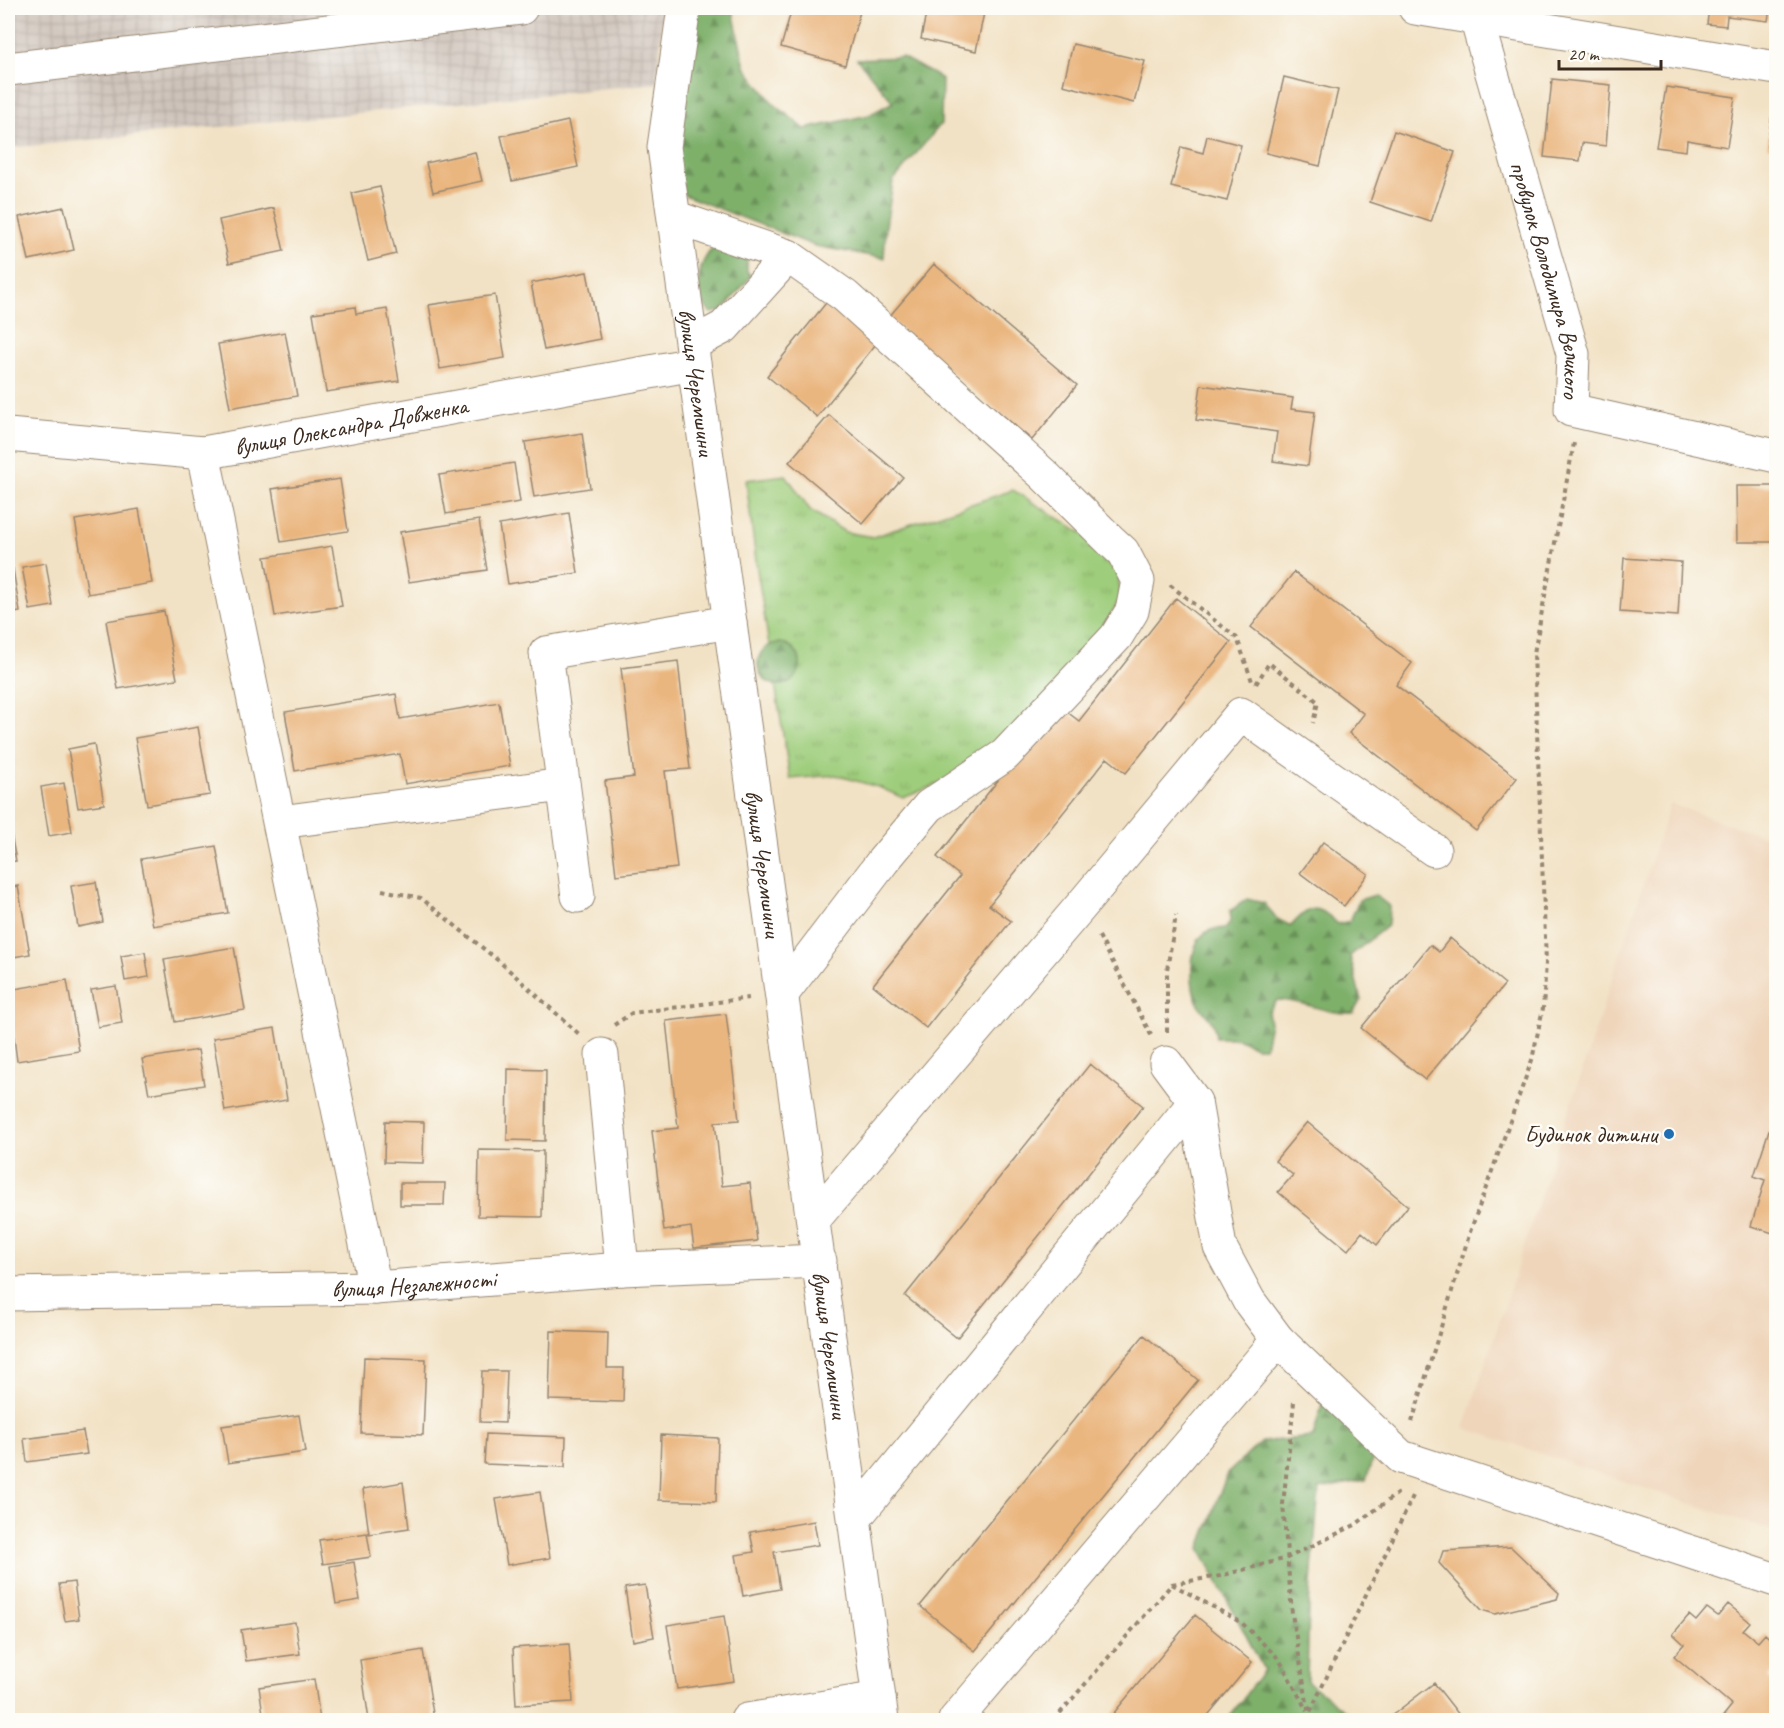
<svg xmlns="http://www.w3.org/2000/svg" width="1784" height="1728" viewBox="0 0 1784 1728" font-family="Caveat,sans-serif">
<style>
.built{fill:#efd6bb}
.industrial{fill:url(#industrial-grid)}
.grass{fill:url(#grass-tufts);stroke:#6c7c4c;stroke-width:1.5}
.forest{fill:url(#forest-firs);stroke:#5c6d44;stroke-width:1.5}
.building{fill:#eab67f}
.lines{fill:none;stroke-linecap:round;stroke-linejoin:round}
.minor-casing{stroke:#968672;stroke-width:35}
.path{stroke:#968672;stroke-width:4;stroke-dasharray:4.5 4.5;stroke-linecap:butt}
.minor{stroke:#fff;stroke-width:33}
.poi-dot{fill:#1f6fb2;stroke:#fdfcf7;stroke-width:2}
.labels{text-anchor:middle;stroke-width:5;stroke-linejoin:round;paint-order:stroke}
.street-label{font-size:24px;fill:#3b2a1e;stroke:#fdfcf7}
.poi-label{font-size:24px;fill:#3b2a1e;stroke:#fdfcf7;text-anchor:end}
</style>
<defs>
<pattern id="industrial-grid" width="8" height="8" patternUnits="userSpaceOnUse" patternTransform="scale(1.5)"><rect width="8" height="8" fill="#cdc2b9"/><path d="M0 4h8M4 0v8" fill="none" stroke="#b1a79f"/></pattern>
<pattern id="grass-tufts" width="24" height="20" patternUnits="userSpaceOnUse" patternTransform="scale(1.5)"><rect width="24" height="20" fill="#9ecd7b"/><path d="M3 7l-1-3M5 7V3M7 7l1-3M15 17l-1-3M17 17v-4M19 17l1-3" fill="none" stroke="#89b06a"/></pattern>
<pattern id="forest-firs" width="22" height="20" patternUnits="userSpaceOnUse" patternTransform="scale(1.5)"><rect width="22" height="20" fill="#7eb06b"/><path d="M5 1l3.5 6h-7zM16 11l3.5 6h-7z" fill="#688f57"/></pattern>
</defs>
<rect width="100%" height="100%" fill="#fdfcf7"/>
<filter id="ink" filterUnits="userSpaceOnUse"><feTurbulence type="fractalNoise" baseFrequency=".0167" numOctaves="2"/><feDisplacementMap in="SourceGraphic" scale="12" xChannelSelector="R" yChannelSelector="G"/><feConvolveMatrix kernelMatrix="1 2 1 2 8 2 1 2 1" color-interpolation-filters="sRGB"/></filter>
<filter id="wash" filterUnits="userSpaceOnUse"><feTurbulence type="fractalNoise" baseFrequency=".008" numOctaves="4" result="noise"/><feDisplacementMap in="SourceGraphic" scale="24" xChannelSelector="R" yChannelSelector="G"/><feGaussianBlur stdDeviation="1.35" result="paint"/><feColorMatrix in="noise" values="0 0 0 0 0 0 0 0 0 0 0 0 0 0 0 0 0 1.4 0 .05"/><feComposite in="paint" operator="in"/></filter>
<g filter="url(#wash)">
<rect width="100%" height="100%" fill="#f2e2c5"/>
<path class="built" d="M1670,804L1776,840V1532L1464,1428Z"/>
<path class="industrial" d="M8,8H663L657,83L8,148Z"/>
<path class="grass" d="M786,475L810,510L845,532L873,537L1013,490L1084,534L1117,565L1121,598L1089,653L1006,742L943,782L903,798L881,788L836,775L790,779L757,569L746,480Z"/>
<path class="forest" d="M671,8H739L733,11L745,67L773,103L805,129L869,115L893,102L857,59L902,57L942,79L941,124L893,181L886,226L884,258L815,246L684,195L656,115Z
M720,244L747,255V271L751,276L722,311L711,313C692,296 696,255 720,244Z
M758 664a21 21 0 1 1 42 0a21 21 0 1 1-42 0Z
M1375,895L1389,906L1388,925L1350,956L1361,1000L1353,1013C1326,1015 1304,1000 1277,1000L1268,1012L1270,1023L1265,1047H1256L1237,1038H1216C1214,1015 1204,1018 1197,1001C1190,985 1188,947 1204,934C1210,928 1218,929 1226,928L1231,920L1230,911L1247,899L1264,903L1277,919L1291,926C1310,905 1317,903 1338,924L1350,921L1359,900Z
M1323,1400L1373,1457L1366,1480L1319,1489L1309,1605L1307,1681L1357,1720H1227L1264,1670L1200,1548L1227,1474L1261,1442L1313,1437Z"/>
<g id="blocks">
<path class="building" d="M792,8H861L845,65L781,47Z
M927,8H985L976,51L921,39Z
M1709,8H1770L1768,21L1727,16L1726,26L1707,24Z
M1073,44L1145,61L1134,103L1063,85Z
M1284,77L1338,90L1320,166L1266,153Z
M1552,79L1611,85L1606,146L1582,143L1580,161L1544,157Z
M1666,87L1735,97L1727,147L1687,140L1686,151L1656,147Z
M1774,101H1776V149L1767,147Z
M568,121L578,167L512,181L501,136Z
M1394,131L1455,152L1431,222L1370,202Z
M1207,136L1241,145L1227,201L1171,187L1181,147L1203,153Z
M475,152L482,181L433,192L426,163Z
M380,187L396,254L368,261L352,193Z
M64,207L74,250L29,260L19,217Z
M274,208L284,251L229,263L219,220Z
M934,264L1077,385L1032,440L888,318Z
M587,272L600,339L544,350L531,283Z
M495,295L505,358L440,369L429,305Z
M830,298L880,339L817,417L767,376Z
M355,307L356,314L387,309L399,381L326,392L313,313Z
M285,332L297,396L230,408L218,344Z
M1201,385L1293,398L1291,409L1315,412L1308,466L1273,461L1277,432L1196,420Z
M829,415L903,477L863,524L789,462Z
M582,433L590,488L534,497L525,442Z
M514,463L520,502L446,514L439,475Z
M340,479L348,531L281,542L272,489Z
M1736,486H1776V542H1737Z
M139,509L152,583L88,594L75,520Z
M569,513L578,573L508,584L499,525Z
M479,520L487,570L409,582L400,532Z
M332,546L342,606L275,616L265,557Z
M1624,558L1681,562L1678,616L1620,612Z
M46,563L53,606L30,610L22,567Z
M13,569L20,612L8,614V570Z
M1294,572L1412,663L1396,685L1517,778L1476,831L1349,733L1364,714L1251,627Z
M1176,598L1231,642L1126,773L1107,758L989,905L1011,921L926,1028L873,985L960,876L937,857L1058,705L1079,721Z
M164,611L177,679L118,689L106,621Z
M678,661L690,769L665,771L677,868L616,875L605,781L634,777L621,668Z
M396,694L400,719L499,702L510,766L405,784L400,754L295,771L285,712Z
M198,727L210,795L147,805L135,738Z
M94,744L104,804L78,808L68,749Z
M64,783L72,832L49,836L41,787Z
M8,817L16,861L8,862Z
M1323,842L1368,874L1344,906L1300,873Z
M216,846L228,913L153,926L141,859Z
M96,882L103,922L78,927L71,886Z
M18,886L30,954L8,958V888Z
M1450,938L1505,984L1425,1080L1361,1028L1430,945L1439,952Z
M234,947L245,1010L175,1022L164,959Z
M145,952L149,977L125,981L121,956Z
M67,980L79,1051L17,1061L8,990Z
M116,986L122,1023L98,1027L91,990Z
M726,1014L739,1120L715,1122L722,1186L750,1183L757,1241L694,1248L691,1227L664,1231L652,1131L678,1128L666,1021Z
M275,1028L287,1100L225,1111L213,1038Z
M198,1050L204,1085L149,1094L142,1059Z
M1090,1064L1143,1106L957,1338L905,1296Z
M508,1069L546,1070L545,1141L507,1140Z
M385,1121L424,1122L423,1163L384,1162Z
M1307,1122L1408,1206L1377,1245L1362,1232L1348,1250L1278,1192L1293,1175L1275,1161Z
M1769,1130L1776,1133V1234L1751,1226L1765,1180L1754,1176Z
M479,1150L543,1151L542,1217L478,1216Z
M400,1183H445L444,1205H400Z
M551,1331L608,1333L607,1368H624L623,1402L549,1400Z
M1144,1335L1198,1380L975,1651L920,1606Z
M364,1357L426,1359L423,1435L361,1433Z
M482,1371H507L505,1423L480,1422Z
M299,1415L305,1452L228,1463L222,1426Z
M83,1431L87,1454L27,1462L24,1439Z
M486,1434L566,1437L565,1467L484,1464Z
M661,1435L718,1438L716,1502L659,1500Z
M403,1482L409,1528L369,1534L363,1489Z
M540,1492L550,1558L507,1565L496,1499Z
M814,1521L818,1545L774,1552L780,1589L743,1596L736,1555L754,1552L750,1532Z
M367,1533L371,1557L323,1564L319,1540Z
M1511,1547L1559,1593L1557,1599L1495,1614L1482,1610L1439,1563L1443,1551Z
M354,1562L360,1600L336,1604L330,1566Z
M74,1582L79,1619L65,1621L59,1584Z
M645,1585L654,1637L633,1641L625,1588Z
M1728,1604L1750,1622L1743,1630L1758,1642L1765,1634L1776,1644V1659L1774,1662L1776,1670L1769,1678L1776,1684L1774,1694L1776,1696V1720H1720L1732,1705L1674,1656L1684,1644L1673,1634L1689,1615L1696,1621L1707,1608L1718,1616Z
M1195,1615L1252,1662L1204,1720H1108Z
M724,1616L734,1681L677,1689L667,1625Z
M295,1622L300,1654L246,1661L241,1630Z
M569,1644L573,1702L516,1705L513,1648Z
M423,1650L434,1720H369L360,1660Z
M314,1679L320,1720H264L259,1687Z
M1434,1683L1460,1716L1454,1720H1386Z"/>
</g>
</g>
<g filter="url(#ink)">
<use href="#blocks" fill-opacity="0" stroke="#968672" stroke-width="1.5"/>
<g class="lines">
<defs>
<g id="minor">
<path id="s1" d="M684,8L664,147L882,1720"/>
<path d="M1415,8L1776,68"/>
<path id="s2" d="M1476,18L1573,354L1571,410L1776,456"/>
<path d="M8,69L521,8"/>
<path d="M674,217L788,256L845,296L1044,475L1111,541L1123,552L1138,581L1132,611L1116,637L1005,755L929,806L883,861L782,994"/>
<path d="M692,344L724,327L788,256"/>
<path id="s3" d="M8,435L203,453L694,364"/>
<path d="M203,453L375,1288"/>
<path d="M280,822L563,785"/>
<path d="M578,896L546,653L730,622"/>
<path d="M602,1055L622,1269"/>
<path d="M1166,1063L1195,1102L1220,1247L1249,1301L1278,1340"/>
<path d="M814,1219L1081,906L1241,714L1434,850"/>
<path id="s4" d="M8,1294L375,1288L622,1269L820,1261"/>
<path d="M855,1518L1195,1102"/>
<path d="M747,1720L879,1698"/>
<path d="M955,1720L1278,1340L1401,1457L1776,1580"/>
</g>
</defs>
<use href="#minor" class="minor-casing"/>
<path class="path" d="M1170,585L1237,638L1253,684
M1256,684L1269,663L1318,702L1313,723
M382,890L421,898L500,962L579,1034
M1099,936L1151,1035
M614,1025L632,1013L749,998
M1167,1032V970L1176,915
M1294,1402L1283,1504L1292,1614L1309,1714
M1412,1422L1470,1232L1532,1060L1543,1008L1546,963L1534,653L1574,443
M1172,1584L1242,1623L1279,1659L1307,1711
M1054,1720L1172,1584L1220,1576L1287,1558L1355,1525L1398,1493
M1310,1720L1309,1714L1413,1496"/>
<use href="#minor" class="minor"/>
</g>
</g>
<circle class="poi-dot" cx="1669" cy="1134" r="6"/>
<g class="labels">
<g class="street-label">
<text dy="8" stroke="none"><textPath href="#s2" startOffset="272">провулок Володимира Великого</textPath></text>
<text dy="8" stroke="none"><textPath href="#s1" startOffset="378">вулиця Черемшини</textPath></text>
<text dy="8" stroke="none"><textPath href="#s3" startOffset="346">вулиця Олександра Довженка</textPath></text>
<text dy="8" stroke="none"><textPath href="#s1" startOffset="864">вулиця Черемшини</textPath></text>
<text dy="8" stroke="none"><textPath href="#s4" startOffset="406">вулиця Незалежності</textPath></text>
<text dy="8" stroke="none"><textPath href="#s1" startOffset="1350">вулиця Черемшини</textPath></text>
</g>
<g class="poi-label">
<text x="1657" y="1142">Будинок дитини</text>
</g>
</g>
<rect width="1784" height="1728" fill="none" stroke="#fdfcf7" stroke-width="30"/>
<path d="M1559 60v9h102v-9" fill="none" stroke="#3b2a1e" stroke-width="3"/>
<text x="1568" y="60" font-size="18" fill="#3b2a1e" stroke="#fdfcf7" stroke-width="4.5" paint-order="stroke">20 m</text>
</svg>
